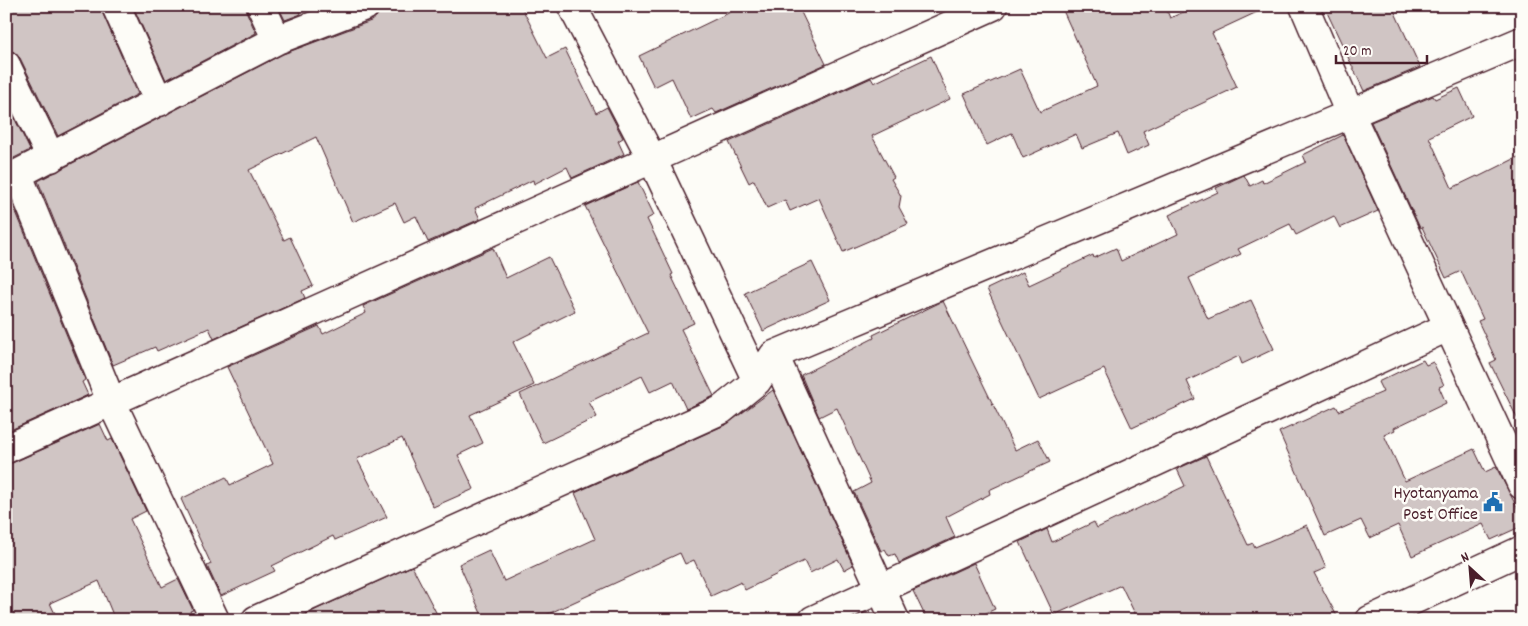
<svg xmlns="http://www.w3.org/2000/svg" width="1528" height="626" viewBox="0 0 1528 626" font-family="Dekko,sans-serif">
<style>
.building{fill:#d0c5c4;stroke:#4a1f2b}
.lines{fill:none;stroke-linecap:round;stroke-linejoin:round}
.minor-casing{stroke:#4a1f2b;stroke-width:31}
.minor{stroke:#fdfcf7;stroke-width:28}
.labels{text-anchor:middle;stroke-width:5;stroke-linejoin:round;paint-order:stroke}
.poi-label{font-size:18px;fill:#4a1f2b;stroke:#fdfcf7;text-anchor:end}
</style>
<rect width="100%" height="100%" fill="#fdfcf7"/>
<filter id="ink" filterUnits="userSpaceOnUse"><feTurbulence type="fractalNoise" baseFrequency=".02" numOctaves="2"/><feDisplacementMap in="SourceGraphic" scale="10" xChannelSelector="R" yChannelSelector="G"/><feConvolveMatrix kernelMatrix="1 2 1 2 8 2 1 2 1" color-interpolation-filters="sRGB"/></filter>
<g filter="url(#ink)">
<path class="building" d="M6,6H101L102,12L138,94L58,136L20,58L14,52L6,50Z
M133,6H246L247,13L256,33L166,80Z
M278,6H298L301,14L285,20Z
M388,6H521L547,58L565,49L596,113L607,107L623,138L618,141L624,154L572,178L567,167L534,184L533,180L475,208L480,219L428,242L416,216L404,222L395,203L353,222L316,137L249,170L284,240L290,237L313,286L302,291L305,298L214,339L209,328L157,351L155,347L113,365L38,181L283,54L371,21L377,16L380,10Z
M743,6H798L826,64L716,113L713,109L691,119L672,78L654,87L639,56Z
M1061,6H1165L1170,18L1197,6H1270L1212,33L1237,87L1143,131L1149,145L1127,155L1118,133L1082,148L1076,134L1023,158L1012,133L987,145L964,94L1020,69L1040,112L1097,86Z
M1324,6H1392L1420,67L1364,91Z
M931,56L950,99L872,136L894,177L891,179L901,196L899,207L908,224L843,252L819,198L790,211L785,200L767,208L754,180L749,183L729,142L871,78L874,83Z
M1459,88L1472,116L1429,137L1452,188L1477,176L1478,177L1522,155V428L1490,363L1496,360L1478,321L1483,319L1461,271L1446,278L1422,227L1420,228L1371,122L1433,96L1435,99Z
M6,101L30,150L6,162Z
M1343,135L1378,211L1340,228L1334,216L1296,235L1290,224L1238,249L1241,254L1189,278L1208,319L1251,300L1274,349L1242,364L1239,356L1187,381L1195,399L1132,428L1104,369L1039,399L987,289L1023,272L1029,285L1093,255L1094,258L1116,248L1121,261L1178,234L1169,215L1218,192L1216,188L1244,175L1250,186L1262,180L1263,183L1306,162L1303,155Z
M638,182L654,215L647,219L673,274L671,275L694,323L681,329L714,396L686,409L673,381L650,392L642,376L589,402L597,417L543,443L520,394L648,333L585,206Z
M6,195H9L84,377L85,380L82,382L88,395L6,432Z
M493,248L506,278L549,257L575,311L513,342L534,385L470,415L483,443L458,455L474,489L433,507L402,438L357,459L387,517L335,540L333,536L272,566L275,571L221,596L207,566L211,564L181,499L226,477L230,485L273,464L227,367L319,326L323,334L366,313L363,306Z
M812,262L830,300L763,331L745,293Z
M943,301L1015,450L1038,439L1050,462L989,490L990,494L946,517L955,537L899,563L895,554L889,556L885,549L881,551L854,492L871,483L837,408L819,417L801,375L874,338L873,335Z
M1423,360L1426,365L1433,362L1444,385L1439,387L1446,403L1394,428L1395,430L1384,435L1405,481L1474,449L1485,472L1496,467L1522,517V526L1491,540L1483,524L1412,556L1398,525L1370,538L1361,520L1325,536L1279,432L1336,406L1339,411L1383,392L1378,382Z
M773,390L853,565L844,570L838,559L810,573L804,561L745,590L741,582L711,596L694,560L685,564L680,553L535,620H484L459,564L489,550L504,581L595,539L575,493L727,424Z
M100,424L108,441L112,439L146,511L130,519L162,587L178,579L193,610L190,611L194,620H115L99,581L50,603L58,620H6V464L12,463Z
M1206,456L1248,545L1253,543L1255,547L1307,525L1326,568L1314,573L1339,620H1296L1292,611L1273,620H1138L1121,585L1054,615L1020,542L1047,529L1052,542L1094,522L1097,528L1185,486L1177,469Z
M974,563L995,609L971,620H927L913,591Z
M412,566L440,620H296L317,609Z"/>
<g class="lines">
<defs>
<path id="minor" d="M116,6L159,102
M261,6L277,40
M572,6L652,159L757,381
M1522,41L1350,114L1522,485
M6,65L51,158
M18,175L111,401L215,620
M6,180L277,40L365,6
M774,355L895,620
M6,449L993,6
M256,620L721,410L757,381L774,355L1350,114L1304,6
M813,620L1448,327
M1370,620L1522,550"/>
</defs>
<use href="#minor" class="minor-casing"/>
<use href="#minor" class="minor"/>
</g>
</g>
<defs>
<symbol id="civic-bare" viewBox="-9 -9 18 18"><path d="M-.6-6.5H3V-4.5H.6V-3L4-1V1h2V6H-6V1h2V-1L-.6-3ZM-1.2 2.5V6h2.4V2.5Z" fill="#1f6fb2" stroke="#fdfcf7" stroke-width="2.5" paint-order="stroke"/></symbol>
</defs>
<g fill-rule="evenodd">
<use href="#civic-bare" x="1479" y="488" width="28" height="28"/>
</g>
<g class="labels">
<g class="poi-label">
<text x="1478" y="498">Hyotanyama<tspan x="1478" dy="21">Post Office</tspan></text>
</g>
</g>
<rect width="1528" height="626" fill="none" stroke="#fdfcf7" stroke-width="25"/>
<rect x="12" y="12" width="1503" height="601" fill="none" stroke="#4a1f2b" stroke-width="2" filter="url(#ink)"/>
<g transform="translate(1470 568) rotate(334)" stroke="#fdfcf7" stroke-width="4" paint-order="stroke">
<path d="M0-4L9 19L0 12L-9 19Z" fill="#4a1f2b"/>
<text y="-8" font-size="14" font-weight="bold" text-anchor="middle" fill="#4a1f2b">N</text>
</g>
<path d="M1336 55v8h91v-8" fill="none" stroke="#4a1f2b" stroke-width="2.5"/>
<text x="1343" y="55" font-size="15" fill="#4a1f2b" stroke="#fdfcf7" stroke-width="4" paint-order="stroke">20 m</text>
</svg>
